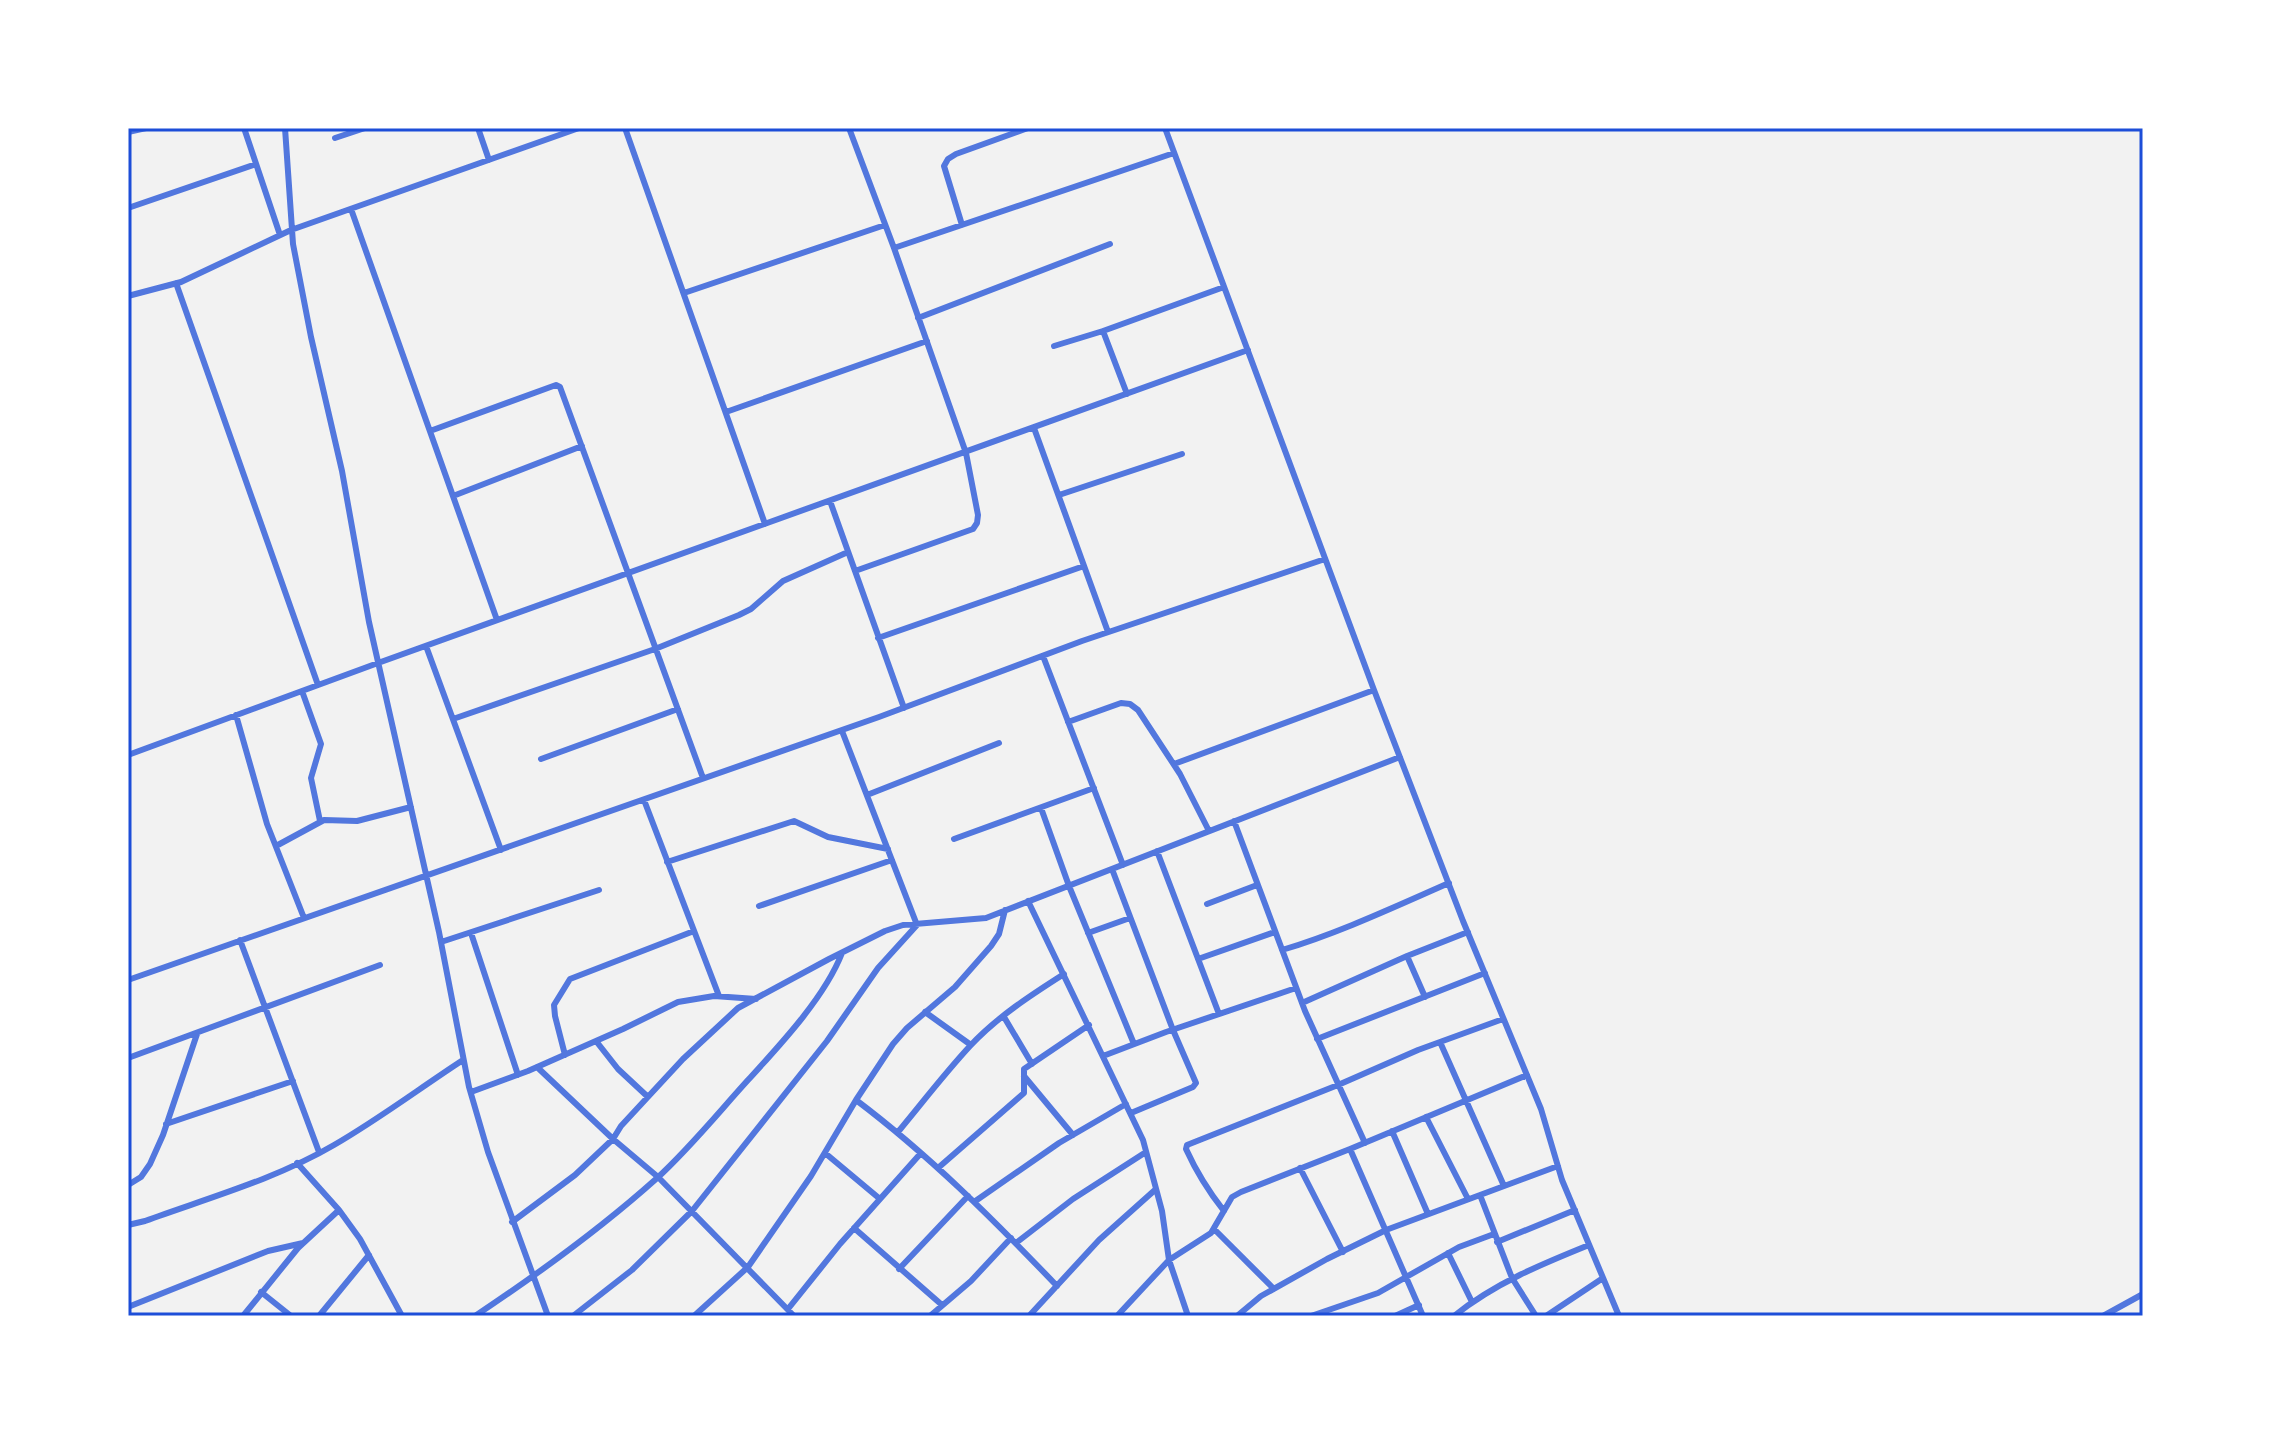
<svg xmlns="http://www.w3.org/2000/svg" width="2271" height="1444" viewBox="0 0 2271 1444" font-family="'PT Sans Narrow',sans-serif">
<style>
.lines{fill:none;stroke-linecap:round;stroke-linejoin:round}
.minor{stroke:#5277de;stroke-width:6}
.neatline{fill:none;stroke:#1d4ed8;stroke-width:3}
</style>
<rect width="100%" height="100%" fill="#f2f2f2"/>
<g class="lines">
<path class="minor" d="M244,128L280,235
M285,128L293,244L311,337L342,471L369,622L439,932L469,1087L488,1152L548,1316
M478,128L489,160
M625,128L765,524
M849,128L894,248L966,453L978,515L977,523L973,529L855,571
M1165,128L1374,690L1463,921L1541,1109L1562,1180L1619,1316
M128,132L146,128
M335,138L365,128
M128,208L256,164
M351,209L497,620
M962,225L944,166L948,159L956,154L1028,128
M894,248L1174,153
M176,283L318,685
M684,293L885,225
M128,296L181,282L291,230L579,128
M918,318L1110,244
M1103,331L1127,394
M1054,346L1103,331L1224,287
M726,412L927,341
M1034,428L1108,632
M430,431L556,385L560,387L703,778
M1059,495L1182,454
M453,496L582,446
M830,501L904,708
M878,638L1084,566
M426,646L501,850
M1043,656L1123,865
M302,691L321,744L311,778L320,821
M236,715L267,824L304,918
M453,719L655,649L739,615L751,609L783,581L848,552
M1068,722L1121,703L1130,704L1138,710L1180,774L1209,831
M128,755L378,663L1248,350
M541,759L678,709
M1174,764L1374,690
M867,795L999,743
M644,800L719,996
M1041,808L1069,886L1134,1044
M1234,821L1305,1011L1365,1143
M954,839L1094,788
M276,846L324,820L357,821L411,807
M1157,851L1219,1014
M667,862L794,821L828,837L888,849
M1112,869L1173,1030L1196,1083L1193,1087L1131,1113
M1028,901L1143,1140L1162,1211L1169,1260L1188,1316
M1207,904L1257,885
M759,906L892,860
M471,933L518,1075
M1088,933L1130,918
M240,940L319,1152
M441,942L599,890
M1282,950C1339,933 1394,907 1449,883
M1407,956L1425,997
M1198,959L1275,932
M128,980L879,717L1082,641L1325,559
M1302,1003L1407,956L1468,932
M925,1012L971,1045
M1004,1017L1032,1064
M1317,1039L1485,973
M596,1041L618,1069L648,1097
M1440,1042L1504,1186
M565,1055L555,1016L554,1005L570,979L694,931
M1103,1056L1166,1032L1296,988
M128,1058L380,965
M537,1067L613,1139L658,1177L794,1316
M1024,1076L1073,1135
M471,1092L528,1071L623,1029L678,1002L714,996L756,999
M856,1100C929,1155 994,1220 1057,1286
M1426,1117L1468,1199
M166,1124L293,1081
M1392,1131L1428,1214
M898,1132C922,1103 945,1073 970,1046C997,1017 1031,995 1064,974
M1350,1149L1423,1316
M825,1153L880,1199
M297,1163L339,1210L360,1239L402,1316
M938,1168L1024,1093V1069L1089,1025
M1300,1168L1343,1252
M128,1185L141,1177L150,1164L163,1135L197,1034
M1480,1195L1512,1278L1536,1316
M974,1202L1059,1143L1126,1104
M1224,1211C1209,1192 1196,1171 1186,1149L1187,1145L1338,1085L1418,1050L1503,1019
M512,1222L575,1175L613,1139L621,1126L683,1059L738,1008L829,959L885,931L903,925L986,918L1400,757
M128,1225L145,1221C208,1198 276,1179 334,1145C379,1119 420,1088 463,1060
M854,1228L942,1305
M1214,1229L1274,1289
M1497,1242L1575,1210
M1016,1243L1073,1199L1146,1152
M1448,1253L1472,1302
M899,1269L968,1196
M261,1292L291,1316
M128,1307L268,1251L303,1243
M788,1309L840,1244L921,1153
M243,1316L298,1248L339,1210
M319,1316L369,1255
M475,1316C538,1274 599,1230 656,1179C689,1149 718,1113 748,1080C780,1045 825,997 842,953
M573,1316L632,1270L692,1211L827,1041L878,968L917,925L842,731
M694,1316L748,1267L811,1176L856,1100L893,1044L907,1028L955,987L991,946L999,934L1005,910
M930,1316L971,1281L1011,1238
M1029,1316L1099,1240L1156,1189
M1117,1316L1169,1260L1211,1233L1232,1197L1241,1192L1350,1149L1527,1075
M1237,1316L1261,1296L1327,1259L1386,1230L1558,1166
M1311,1316L1378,1293L1459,1247L1494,1234
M1395,1316L1419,1305
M1454,1316C1495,1283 1542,1264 1589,1245
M1546,1316L1603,1278
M2103,1316L2143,1294"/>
</g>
<rect width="2271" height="1444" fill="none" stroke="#ffffff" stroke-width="260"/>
<rect x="130" y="130" width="2011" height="1184" class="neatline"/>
</svg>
